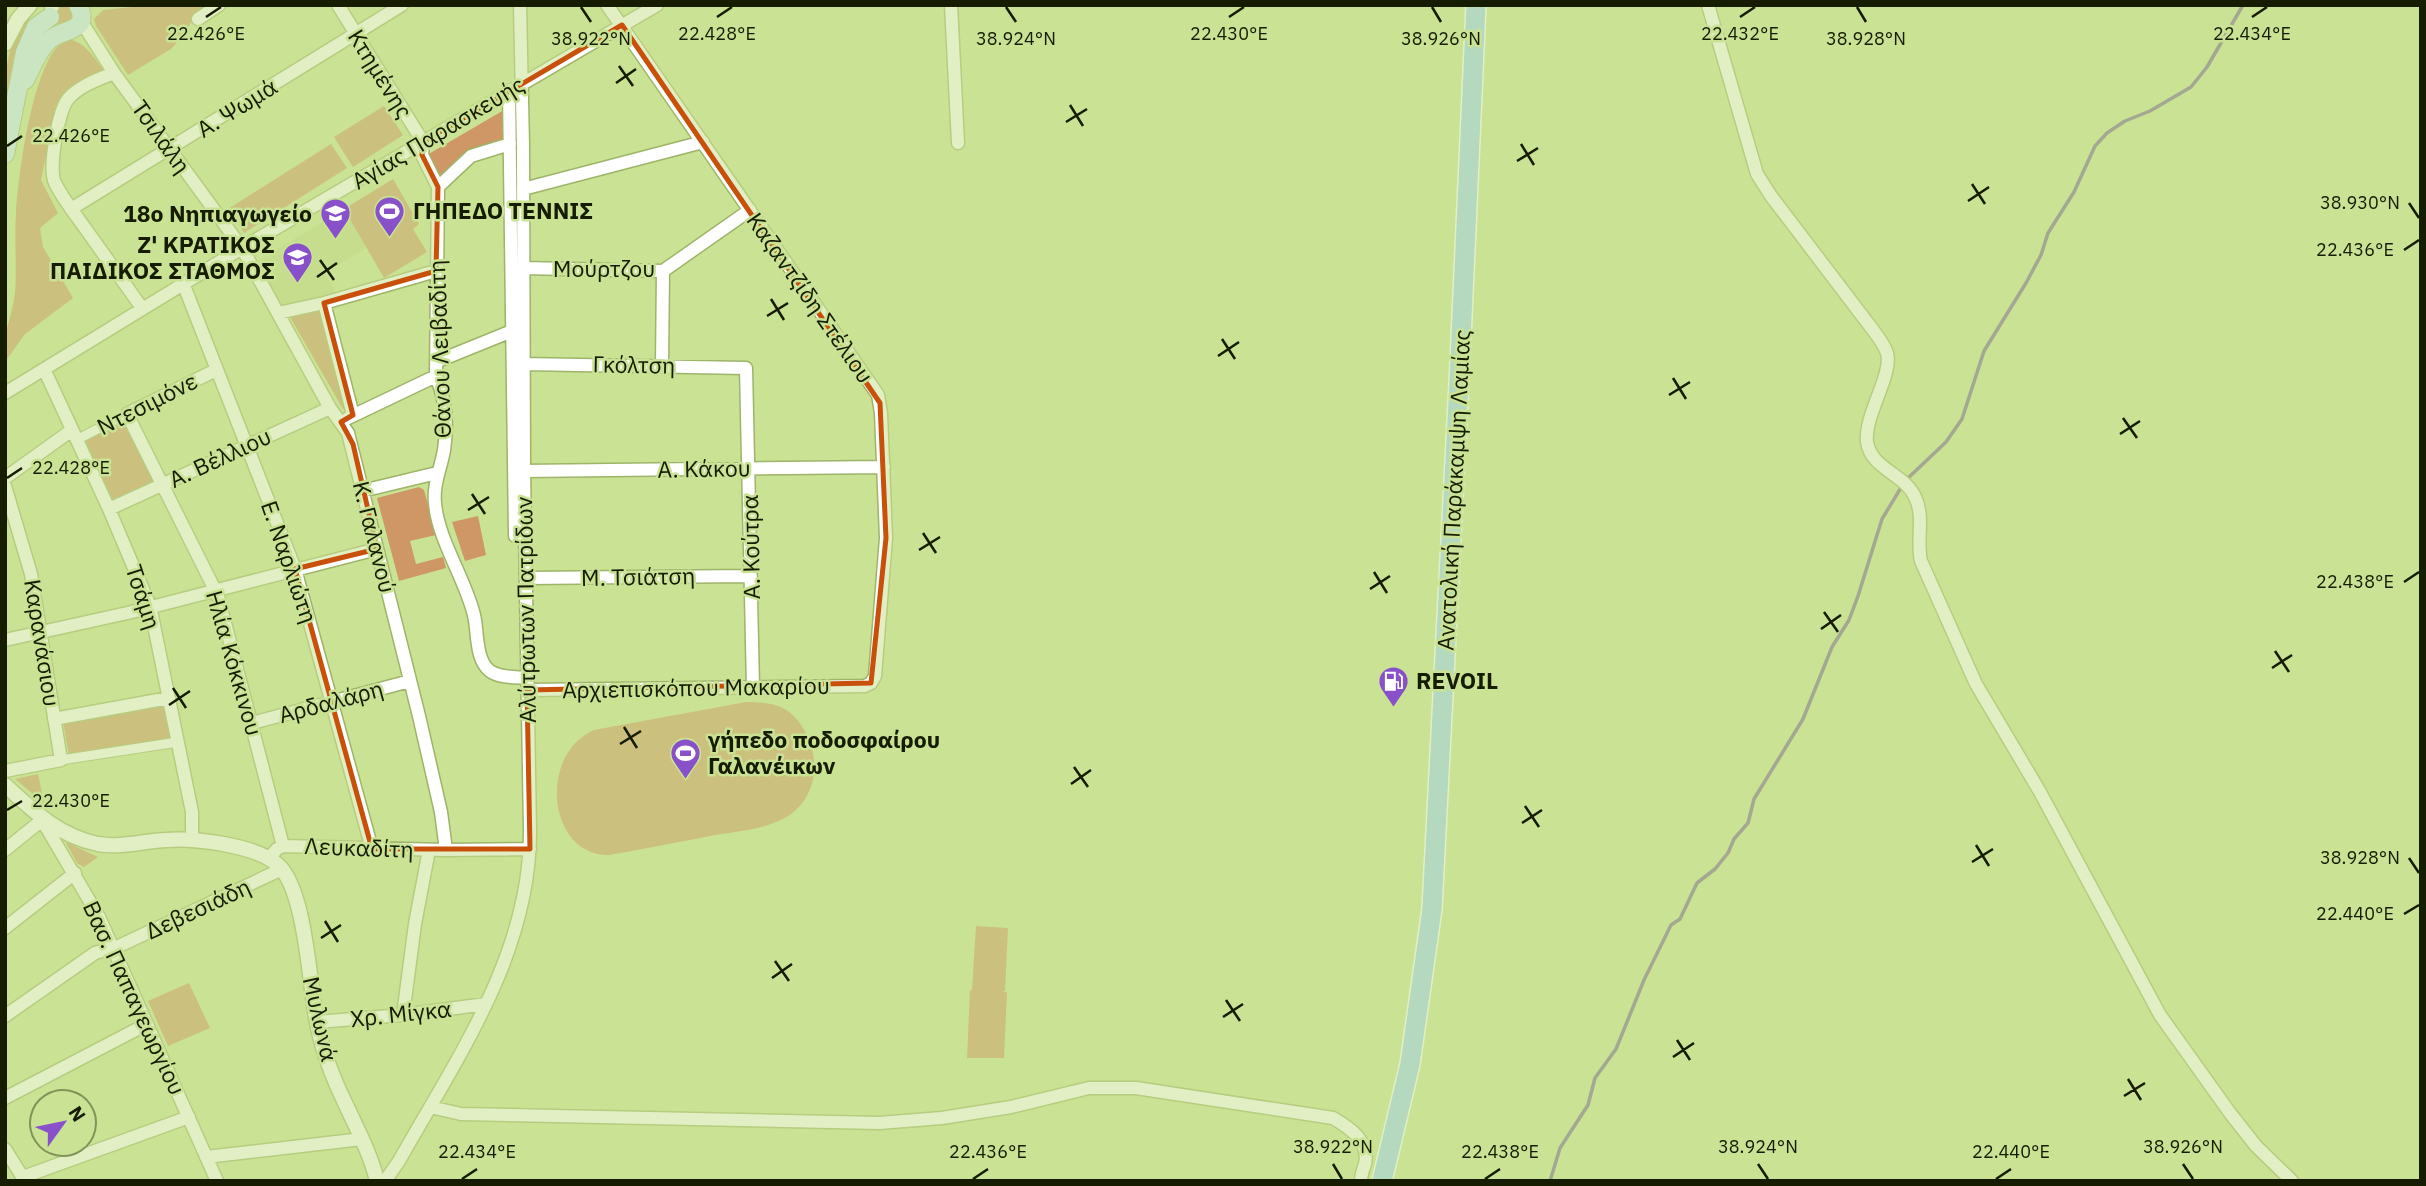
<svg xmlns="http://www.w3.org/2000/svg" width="2426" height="1186" viewBox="0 0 2426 1186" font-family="'IBM Plex Sans',sans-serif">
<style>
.built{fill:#bfd783}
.green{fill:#cf9765}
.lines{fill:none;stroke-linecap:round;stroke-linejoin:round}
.stream{stroke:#766191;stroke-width:3.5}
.pedestrian-casing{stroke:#9eb469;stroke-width:11}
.minor-casing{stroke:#9eb469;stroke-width:15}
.tertiary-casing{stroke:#9eb469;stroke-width:17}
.secondary-casing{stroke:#9eb469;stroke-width:20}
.primary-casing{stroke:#fff;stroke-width:22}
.pedestrian{stroke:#fff;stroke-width:9}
.minor{stroke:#fff;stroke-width:12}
.tertiary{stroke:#fff;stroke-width:14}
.secondary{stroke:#cce6f9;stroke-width:18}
.primary{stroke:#99cef4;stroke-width:19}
.marked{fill:none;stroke:#c8500a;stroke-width:5;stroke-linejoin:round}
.ticks{fill:none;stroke:#151c00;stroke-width:2.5}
.labels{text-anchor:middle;stroke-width:5;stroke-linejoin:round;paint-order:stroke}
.street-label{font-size:23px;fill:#151c00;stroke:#cae294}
.poi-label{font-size:23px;font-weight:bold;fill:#151c00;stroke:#cae294;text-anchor:start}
.ticks-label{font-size:18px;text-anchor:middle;fill:#151c00;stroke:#cae294;stroke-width:5;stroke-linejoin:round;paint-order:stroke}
</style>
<rect width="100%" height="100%" fill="#cae294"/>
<path class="built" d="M344,209L366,248L325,273L338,297L279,313L255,263Z"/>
<path class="green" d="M59,5H73L78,16L62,26L58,25L54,11Z
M151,5H211L193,19L183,36L171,49L128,75L96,26L94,19L103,10Z
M29,19L32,20L16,59L5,103C5,73 6,41 29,19Z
M68,39C86,42 94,58 105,72L77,86L56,105L41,180L58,213L40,228L43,247L73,298L25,334L5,362C5,353 4,343 5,335C9,321 13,308 15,293C17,267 14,240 16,213C18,179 33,51 68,39Z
M384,106L403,135L353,167L334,137Z
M504,110L506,142L439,178L427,155Z
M331,144L347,168L244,233L228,209Z
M393,179L419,224L413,229L427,252L384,278L344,209Z
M316,307L323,312L348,408L343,409L290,317V313Z
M127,419L157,482L114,502L84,438Z
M419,487L424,490L436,535L410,541L416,564L443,557L446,568L399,581L377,498Z
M478,516L486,555L465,561L452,522Z
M746,702C777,702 793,707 807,735C821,763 815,799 788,816C767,829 740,831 716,835C681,842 646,848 610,855C548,857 537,755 594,730Z
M165,704L172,739L69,756L63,721Z
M38,774L44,803L15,779Z
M66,843H68L98,857L84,867L77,863Z
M976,926L1008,928L1005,991L1002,992H1007L1004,1058H967L970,990H972Z
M189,983L210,1028L168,1046L148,1001Z"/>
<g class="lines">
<path class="stream" d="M1906,480L1946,442L1962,419L1984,351L2026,283L2041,255L2048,233L2074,192L2095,146L2107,133L2125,121L2150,111L2191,87L2207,67L2243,5
M1550,1181L1560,1148L1588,1105L1595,1078L1616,1049L1644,980L1671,925L1680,919L1697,883L1715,869L1728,853L1734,839L1748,823L1754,799L1803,719L1832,647L1849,620L1858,596L1882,519L1902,486"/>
<defs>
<path id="pedestrian" d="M78,439L127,414
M61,760L178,742"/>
<path id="minor" d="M338,5L423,142L422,155L438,187L436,376C446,400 448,424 444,450C441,468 433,484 435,503C438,540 465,578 474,615C478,631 475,660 490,671C499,678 516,677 527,678
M951,5L958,143
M1708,5L1757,174L1771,196L1873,330C1878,337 1884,344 1887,353C1893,375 1864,415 1867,442C1871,469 1905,474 1915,497C1925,517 1916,540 1921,561L1976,684L2040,792L2160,1015L2230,1113L2256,1146L2292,1181
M198,19L219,5
M81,21L114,73L242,248L330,408L348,433L419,716L441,812L446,850
M114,73C99,79 79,86 68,99C58,111 48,170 55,183C63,199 75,214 85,228C104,255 123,281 142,308
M509,91L515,536
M438,187L471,156L510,144
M523,189L703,142
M71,209L402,5
M523,268L663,271L750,210
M183,283L295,569L372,849
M278,313L324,303
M438,361L512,331
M523,364L746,368L753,687
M662,365L663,271
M44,369L109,509L150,606L192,812V841
M216,370L127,414L218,596L283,846
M5,393L242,248L657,5
M353,415L324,303L436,271
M348,418L436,376
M524,471L884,467
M5,478L72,430
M5,486L31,574L61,760L5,771
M362,491L437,473
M109,509L330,408
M526,578L751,576
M5,640L132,612L377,549
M527,690L865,686L871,683L875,676L886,538L881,413L878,395L607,5
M54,719L169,698
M252,723L410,681
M5,850L42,820L99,917L217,1181
M269,858L277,849L283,846L446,850L530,849
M5,928L75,873
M403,1015L415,924L429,850
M5,1016L95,953L119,946L282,869
M317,1022L403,1015L486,1004
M5,1098L147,1024
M430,1107L461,1114L879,1123L942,1118L1011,1107L1089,1088H1136L1333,1118C1350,1128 1370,1141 1365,1164C1363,1170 1361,1174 1361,1181
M5,1149L25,1181
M206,1157L362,1139
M23,1177L189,1117
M385,1181L399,1161C457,1058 531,953 530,830L524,471L523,146L520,5"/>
<path id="tertiary" d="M52,5V6
M5,44L18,19L30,5
M5,785C33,811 59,836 98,844C120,848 144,841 166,840C195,838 256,845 278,865C305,889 309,980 316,1017C321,1048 333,1079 347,1107C358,1131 371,1155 377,1181"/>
<path id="secondary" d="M25,80C32,67 37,52 48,41C61,28 92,33 78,5
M5,154L25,52L36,27L50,17"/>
<path id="primary" d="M1382,1181L1410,1064L1432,909L1459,383L1476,5"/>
</defs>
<use href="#pedestrian" class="pedestrian-casing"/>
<use href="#minor" class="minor-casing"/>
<use href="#tertiary" class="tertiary-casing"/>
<use href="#secondary" class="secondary-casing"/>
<use href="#primary" class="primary-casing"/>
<use href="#pedestrian" class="pedestrian"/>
<use href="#minor" class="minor"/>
<use href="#tertiary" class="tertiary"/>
<use href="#secondary" class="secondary"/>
<use href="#primary" class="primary"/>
</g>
<path d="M0 0H2426V1186H0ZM622,25L880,403L886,538L871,683L527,690L530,849H372L295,569L377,549L353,444L341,422L353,415L324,303L436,271L438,187L422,155L423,142Z" fill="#cae294" fill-opacity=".55" fill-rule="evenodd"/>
<path class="marked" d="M622,25L880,403L886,538L871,683L527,690L530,849H372L295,569L377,549L353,444L341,422L353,415L324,303L436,271L438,187L422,155L423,142Z"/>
<path class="ticks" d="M581,7L591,22M1006,7L1016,22M1432,7L1441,22M1857,7L1866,22M206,17L221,7M717,17L732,7M1229,17L1244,7M1740,17L1755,7M2252,17L2267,7M619,66L633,86M616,83L636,69M1070,105L1083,126M1066,122L1087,109M1521,144L1534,165M7,146L22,136M1517,161L1538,148M1972,184L1985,204M1968,201L1989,187M2409,203L2419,218M2404,250L2419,240M320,260L334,280M317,277L337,263M771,299L784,320M767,316L788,303M1222,339L1235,359M1218,356L1239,342M1673,378L1686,399M1669,395L1690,382M2123,418L2137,438M2120,434L2140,421M7,478L22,468M472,494L485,514M468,510L489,497M923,533L936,553M919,550L940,537M1374,572L1387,593M2404,582L2419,572M1370,589L1390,576M1824,612L1838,632M1821,629L1841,615M2275,651L2289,672M2272,668L2292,655M173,688L186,708M169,705L190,691M624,727L637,748M620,744L641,731M1074,767L1088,787M1071,784L1091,770M1525,806L1539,827M7,810L22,801M1522,823L1542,810M1976,845L1989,866M2409,858L2419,873M1972,862L1993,849M2404,914L2419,905M325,921L338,942M321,938L341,925M775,961L789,981M772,978L792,964M1226,1000L1240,1021M1223,1017L1243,1004M1677,1040L1690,1060M1673,1057L1694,1043M2128,1079L2141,1100M2124,1096L2145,1083M1333,1164L1342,1179M1758,1164L1768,1179M2183,1164L2193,1179M462,1179L477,1169M973,1179L988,1169M1485,1179L1500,1169M1996,1179L2011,1169"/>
<defs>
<symbol id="stadium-pin" viewBox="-11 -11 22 30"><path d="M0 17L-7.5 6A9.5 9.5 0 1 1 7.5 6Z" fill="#8951c9" stroke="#cae294"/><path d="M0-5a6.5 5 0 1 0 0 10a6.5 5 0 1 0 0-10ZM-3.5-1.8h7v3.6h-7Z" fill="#fff"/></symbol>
<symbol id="school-pin" viewBox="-11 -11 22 30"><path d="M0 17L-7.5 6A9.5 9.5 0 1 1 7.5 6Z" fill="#8951c9" stroke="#cae294"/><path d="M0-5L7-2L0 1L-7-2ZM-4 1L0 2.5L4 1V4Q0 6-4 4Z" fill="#fff"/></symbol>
<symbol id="fuel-pin" viewBox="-11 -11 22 30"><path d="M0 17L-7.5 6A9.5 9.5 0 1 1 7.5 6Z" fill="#8951c9" stroke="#cae294"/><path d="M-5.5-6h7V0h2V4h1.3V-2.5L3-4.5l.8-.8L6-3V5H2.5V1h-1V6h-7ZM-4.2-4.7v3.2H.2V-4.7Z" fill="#fff"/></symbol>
</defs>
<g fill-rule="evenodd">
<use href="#stadium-pin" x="372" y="194" width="35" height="47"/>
<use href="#school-pin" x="318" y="196" width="35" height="47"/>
<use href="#school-pin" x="280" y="240" width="35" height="47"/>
<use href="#fuel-pin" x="1376" y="664" width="35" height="47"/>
<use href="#stadium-pin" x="668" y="736" width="35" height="47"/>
</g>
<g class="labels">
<g class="street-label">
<text transform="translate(380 74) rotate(58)" y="8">Κτημένης</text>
<text transform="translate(237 108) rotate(-32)" y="8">Α. Ψωμά</text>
<text transform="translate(438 133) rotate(-31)" y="8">Αγίας Παρασκευής</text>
<text transform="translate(161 137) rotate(55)" y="8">Τσιλάλη</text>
<text x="604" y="277">Μούρτζου</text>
<text transform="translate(810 298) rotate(55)" y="8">Καζαντζίδη Στέλιου</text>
<text transform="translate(440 349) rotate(-92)" y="8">Θάνου Λειβαδίτη</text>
<text transform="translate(634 365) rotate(1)" y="8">Γκόλτση</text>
<text transform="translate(147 404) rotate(-27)" y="8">Ντεσιμόνε</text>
<text transform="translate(220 458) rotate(-25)" y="8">Α. Βέλλιου</text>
<text transform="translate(704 469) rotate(-1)" y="8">Α. Κάκου</text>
<text transform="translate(1454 490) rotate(-87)" y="8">Ανατολική Παράκαμψη Λαμίας</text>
<text transform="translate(374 537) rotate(76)" y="8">Κ. Γαλανού</text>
<text transform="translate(751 547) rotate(-91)" y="8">Α. Κούτρα</text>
<text transform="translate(289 562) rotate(71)" y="8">Ε. Ναρλιώτη</text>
<text transform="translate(638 577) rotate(-1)" y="8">Μ. Τσιάτση</text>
<text transform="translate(143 597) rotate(72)" y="8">Τσάμη</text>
<text transform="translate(526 610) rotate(-91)" y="8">Αλύτρωτων Πατρίδων</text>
<text transform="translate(42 643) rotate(81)" y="8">Καρανάσιου</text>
<text transform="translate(234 663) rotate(74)" y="8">Ηλία Κόκκινου</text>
<text transform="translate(696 688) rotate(-1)" y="8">Αρχιεπισκόπου Μακαρίου</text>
<text transform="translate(331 702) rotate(-15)" y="8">Αρδαλάρη</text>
<text transform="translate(359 848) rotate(2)" y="8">Λευκαδίτη</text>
<text transform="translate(198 909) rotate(-25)" y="8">Δεβεσιάδη</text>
<text transform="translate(134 998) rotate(65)" y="8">Βασ. Παπαγεωργίου</text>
<text transform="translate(401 1014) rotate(-6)" y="8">Χρ. Μίγκα</text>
<text transform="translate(320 1019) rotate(77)" y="8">Μυλωνά</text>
</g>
<g class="poi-label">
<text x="413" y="219">ΓΗΠΕΔΟ ΤΕΝΝΙΣ</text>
<text x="312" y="222" text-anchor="end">18ο Νηπιαγωγείο</text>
<text x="275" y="253" text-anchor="end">Ζ' ΚΡΑΤΙΚΟΣ<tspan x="275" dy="26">ΠΑΙΔΙΚΟΣ ΣΤΑΘΜΟΣ</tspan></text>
<text x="1416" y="689">REVOIL</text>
<text x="708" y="748">γήπεδο ποδοσφαίρου<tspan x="708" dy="26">Γαλανέικων</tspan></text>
</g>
</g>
<g class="ticks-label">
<text x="206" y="40">22.426°E</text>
<text x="717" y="40">22.428°E</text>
<text x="1229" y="40">22.430°E</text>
<text x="1740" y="40">22.432°E</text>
<text x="2252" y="40">22.434°E</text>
<text x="591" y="45">38.922°N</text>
<text x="1016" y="45">38.924°N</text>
<text x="1441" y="45">38.926°N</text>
<text x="1866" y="45">38.928°N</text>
<text x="71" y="142">22.426°E</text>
<text x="2360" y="209">38.930°N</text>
<text x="2355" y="256">22.436°E</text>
<text x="71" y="474">22.428°E</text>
<text x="2355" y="588">22.438°E</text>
<text x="71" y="807">22.430°E</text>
<text x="2360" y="864">38.928°N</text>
<text x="2355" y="920">22.440°E</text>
<text x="1333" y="1153">38.922°N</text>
<text x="1758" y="1153">38.924°N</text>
<text x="2183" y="1153">38.926°N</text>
<text x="477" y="1158">22.434°E</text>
<text x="988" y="1158">22.436°E</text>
<text x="1500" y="1158">22.438°E</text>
<text x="2011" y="1158">22.440°E</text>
</g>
<rect width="2426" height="1186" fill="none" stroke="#151c00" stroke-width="14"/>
<g transform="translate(63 1123) rotate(57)"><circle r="33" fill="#cae294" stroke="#829359" stroke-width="2"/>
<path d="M0-5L12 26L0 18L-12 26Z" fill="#8951c9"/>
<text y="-10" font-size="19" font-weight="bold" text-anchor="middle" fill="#151c00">N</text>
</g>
</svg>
